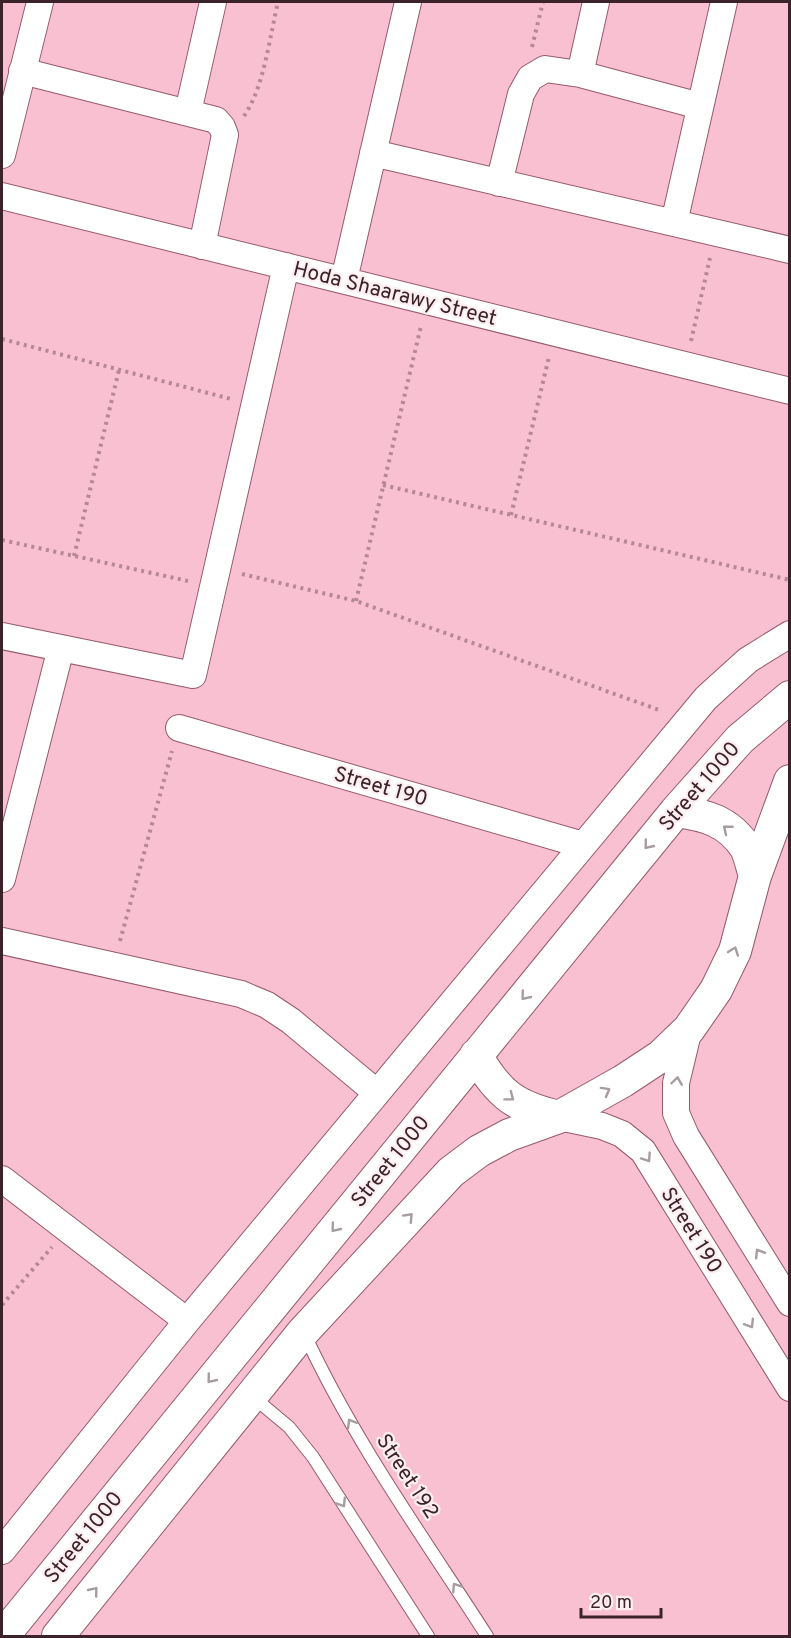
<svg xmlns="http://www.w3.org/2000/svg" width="791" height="1638" viewBox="0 0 791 1638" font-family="Overpass,sans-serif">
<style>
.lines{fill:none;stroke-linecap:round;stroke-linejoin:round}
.service-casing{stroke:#965a6d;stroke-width:14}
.minor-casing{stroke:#965a6d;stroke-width:28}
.tertiary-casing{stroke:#965a6d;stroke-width:34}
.path{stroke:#b68896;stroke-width:4;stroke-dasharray:3 4.5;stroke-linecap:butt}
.service{stroke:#fff;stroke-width:12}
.minor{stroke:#fff;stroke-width:26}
.tertiary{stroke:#fff;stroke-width:32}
.oneway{stroke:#a79c9f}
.labels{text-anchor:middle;stroke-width:4.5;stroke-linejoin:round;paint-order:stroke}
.street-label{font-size:21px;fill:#3c222a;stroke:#fdeef2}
</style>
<rect width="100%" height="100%" fill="#f8c0d0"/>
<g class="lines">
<defs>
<path id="service" d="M305,1335C354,1441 424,1538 487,1636
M252,1396L289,1427L313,1457L428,1636"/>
<path id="minor" d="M22,71L216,120L222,127L225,135L202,246
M580,74L596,2
M188,112L213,2
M373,153L790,250
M2,155L40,2
M499,183L521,94L530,78L545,69L580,74L700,106
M2,196L790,391
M674,223L724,2
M344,280L408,2
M2,636L193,675L286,266
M179,728L583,845
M2,879L61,648
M2,941L241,994L267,1005L291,1021L377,1093
M689,1029L676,1083V1113L686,1136L790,1303
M559,1117L602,1126L622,1134L643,1151L790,1388
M2,1179L187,1321
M2,1551L187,1321L706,698L748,660L790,634"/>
<path id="tertiary" d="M676,811C705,815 729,821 746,848C750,856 752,867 755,876
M476,1055C498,1094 515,1107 559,1117
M3,1636L676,811L740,739L790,697
M58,1636L303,1332L451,1172L479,1151L509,1135L559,1117L623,1081L661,1056L689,1029L716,990L735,951L755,876L790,781"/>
</defs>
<use href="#service" class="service-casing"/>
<use href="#minor" class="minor-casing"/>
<use href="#tertiary" class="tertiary-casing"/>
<path class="path" d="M532,47L543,2
M244,116C264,88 270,35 278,2
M2,339L231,399
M691,341L710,258
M383,485L790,580
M511,515L549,357
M2,540L188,581
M74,556L119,370
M242,574L356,601L662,711
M356,601L421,326
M120,941L172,751
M2,1305L52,1247"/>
<use href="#service" class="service"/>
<use href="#minor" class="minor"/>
<use href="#tertiary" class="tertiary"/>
</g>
<defs><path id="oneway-chevron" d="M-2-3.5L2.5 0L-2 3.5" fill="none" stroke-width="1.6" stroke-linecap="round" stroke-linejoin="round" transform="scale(1.5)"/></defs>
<g class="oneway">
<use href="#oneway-chevron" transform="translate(727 829) rotate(-141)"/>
<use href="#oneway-chevron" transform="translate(648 845) rotate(129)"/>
<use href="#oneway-chevron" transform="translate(734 951) rotate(-70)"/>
<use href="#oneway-chevron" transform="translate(525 996) rotate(129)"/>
<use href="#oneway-chevron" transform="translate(677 1081) rotate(-82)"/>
<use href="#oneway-chevron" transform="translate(606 1091) rotate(-29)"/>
<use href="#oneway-chevron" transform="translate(510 1097) rotate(37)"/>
<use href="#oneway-chevron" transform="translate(647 1158) rotate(56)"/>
<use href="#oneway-chevron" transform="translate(409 1217) rotate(-47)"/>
<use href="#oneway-chevron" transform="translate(335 1228) rotate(129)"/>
<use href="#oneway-chevron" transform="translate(759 1253) rotate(-122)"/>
<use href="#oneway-chevron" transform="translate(750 1324) rotate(58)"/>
<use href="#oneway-chevron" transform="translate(211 1379) rotate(129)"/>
<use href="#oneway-chevron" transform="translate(351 1423) rotate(-122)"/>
<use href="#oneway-chevron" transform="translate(342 1503) rotate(57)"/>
<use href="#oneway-chevron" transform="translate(456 1587) rotate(-123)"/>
<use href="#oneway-chevron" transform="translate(94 1591) rotate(-51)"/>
</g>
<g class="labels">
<g class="street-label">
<text transform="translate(395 293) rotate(14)" y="7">Hoda Shaarawy Street</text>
<text transform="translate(381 786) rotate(16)" y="7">Street 190</text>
<text transform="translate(699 786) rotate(-49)" y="7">Street 1000</text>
<text transform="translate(390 1161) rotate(-51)" y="7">Street 1000</text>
<text transform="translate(692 1230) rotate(58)" y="7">Street 190</text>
<text transform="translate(408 1476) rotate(57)" y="7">Street 192</text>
<text transform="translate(83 1537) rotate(-51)" y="7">Street 1000</text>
</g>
</g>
<rect width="791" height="1638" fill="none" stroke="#3c222a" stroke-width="6"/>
<path d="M581 1608v9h80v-9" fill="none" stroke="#3c222a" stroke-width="3"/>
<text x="590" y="1608" font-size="18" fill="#3c222a" stroke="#fdeef2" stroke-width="4.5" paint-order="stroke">20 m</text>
</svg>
